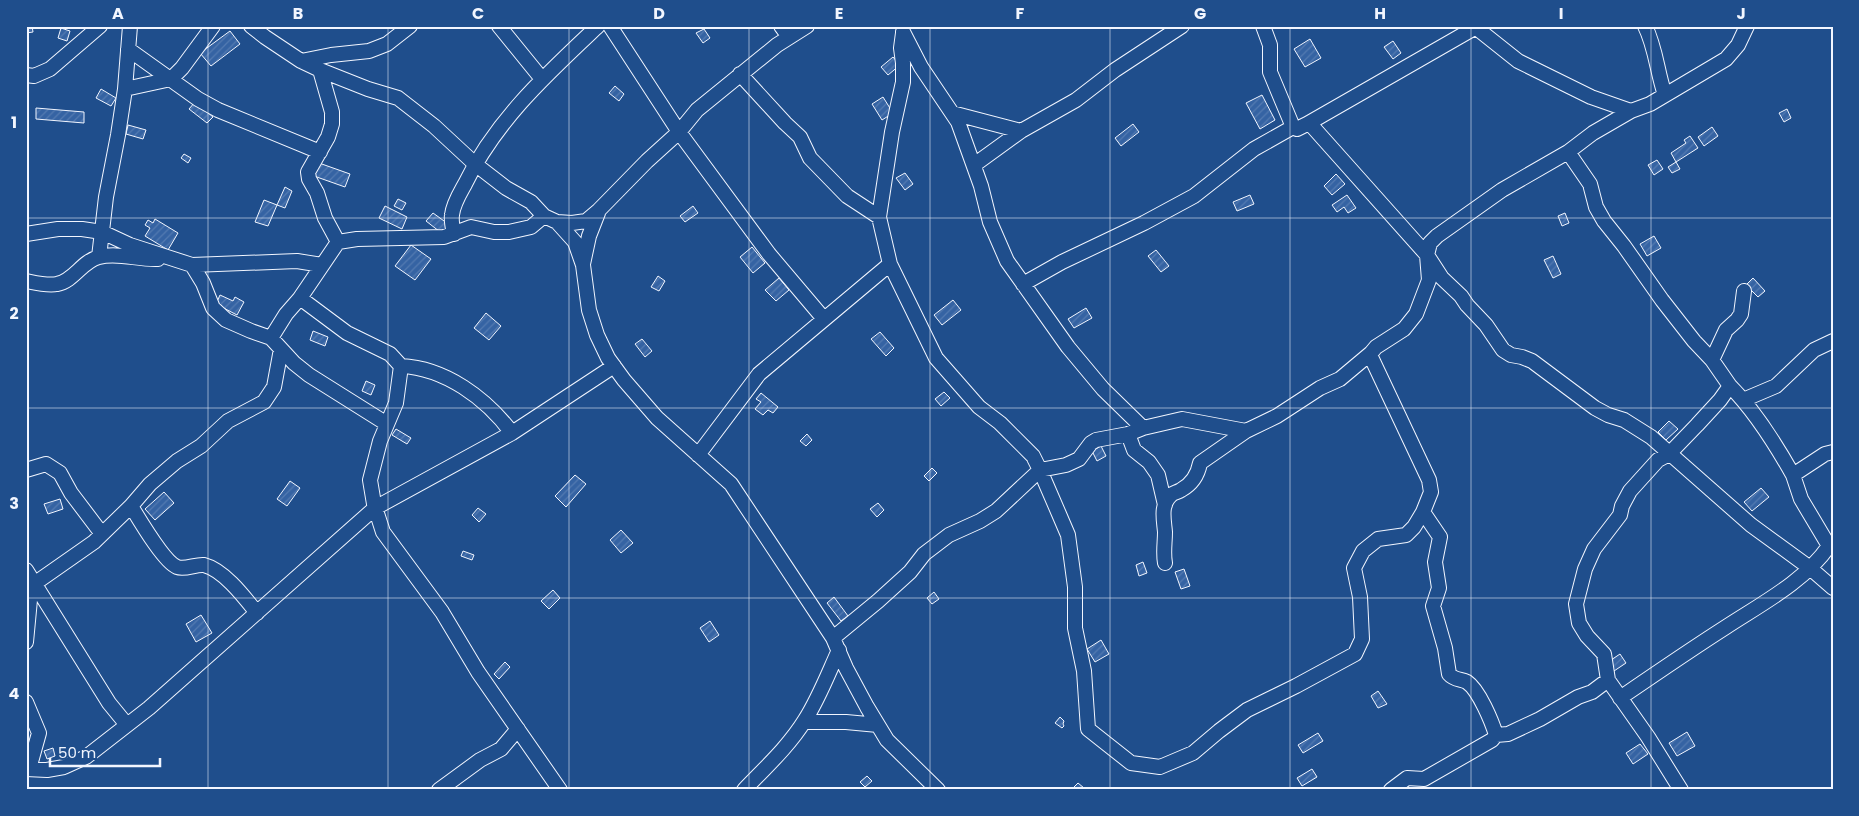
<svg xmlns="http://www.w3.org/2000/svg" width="1859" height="816" viewBox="0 0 1859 816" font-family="Poppins,sans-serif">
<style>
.building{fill:url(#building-hatch);stroke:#f2f6ff}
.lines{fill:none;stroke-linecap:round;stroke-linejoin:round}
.street-casing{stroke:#f2f6ff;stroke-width:16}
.street{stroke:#1f4e8c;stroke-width:14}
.grid{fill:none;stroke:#f2f6ff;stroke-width:1;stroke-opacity:0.55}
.neatline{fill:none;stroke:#f2f6ff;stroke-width:2}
.grid-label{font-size:16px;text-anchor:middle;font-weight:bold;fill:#f2f6ff}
</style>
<defs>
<pattern id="building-hatch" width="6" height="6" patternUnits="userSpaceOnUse" patternTransform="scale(1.25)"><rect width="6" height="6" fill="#3563a3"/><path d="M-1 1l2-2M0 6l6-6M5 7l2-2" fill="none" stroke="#537ab1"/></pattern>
</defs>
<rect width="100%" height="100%" fill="#1f4e8c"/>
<path class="building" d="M26,26H32L33,32L26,33Z
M61,28L70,31L67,41L58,38Z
M704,29L710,38L703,43L696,33Z
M230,31L240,44L211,66L200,53Z
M1310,39L1321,58L1305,67L1294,49Z
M1393,41L1401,53L1393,59L1384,47Z
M893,57L900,65L888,75L881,67Z
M615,86L624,94L619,101L609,93Z
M101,89L116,98L111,106L96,98Z
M1262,95L1275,120L1260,129L1246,103Z
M883,97L893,113L882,120L872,104Z
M195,102L213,117L207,123L189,109Z
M36,108L84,112V123L36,119Z
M1787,109L1791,118L1784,122L1779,113Z
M1133,124L1139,132L1121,146L1115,138Z
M128,125L146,130L143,139L126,134Z
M1712,127L1718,136L1704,146L1698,137Z
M1690,136L1698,148L1676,162L1671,153L1686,143L1684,140Z
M184,154L191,158L188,163L181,158Z
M1657,160L1663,169L1654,175L1648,165Z
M1676,162L1680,169L1672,173L1668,167Z
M319,163L350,174L345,187L314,176Z
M905,173L913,184L905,190L896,178Z
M1336,174L1345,184L1332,195L1324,186Z
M285,187L292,191L285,208L277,205Z
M1250,195L1254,204L1237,211L1233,202Z
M1347,195L1356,208L1348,213L1344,207L1337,212L1332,205Z
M398,199L406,203L402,210L394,206Z
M264,200L277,205L268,226L255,222Z
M385,206L407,217L402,229L379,218Z
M693,206L698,213L685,222L680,216Z
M433,213L451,226L444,235L426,221Z
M1565,213L1569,223L1562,226L1558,216Z
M155,219L178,233L168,250L145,236L150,228L145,225L148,220L153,223Z
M1654,236L1661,248L1647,256L1640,244Z
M411,245L431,259L415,280L395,266Z
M752,247L765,263L753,273L740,257Z
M1156,250L1169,266L1161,272L1148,256Z
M1553,256L1561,274L1553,278L1544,260Z
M658,276L665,281L659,291L651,287Z
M779,278L789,290L776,301L765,290Z
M1753,278L1765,291L1758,297L1746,285Z
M220,295L233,301L235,297L244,302L237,315L216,304Z
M953,300L961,310L942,325L934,315Z
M1086,308L1092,318L1074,328L1068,319Z
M486,313L501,326L489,340L474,328Z
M313,331L328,337L325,346L310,340Z
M880,332L894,348L886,356L871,339Z
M642,339L652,351L645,357L635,344Z
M366,381L375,385L371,395L362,391Z
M944,392L950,398L941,406L935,399Z
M761,393L778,407L773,413L768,410L763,415L755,409L761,402L756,399Z
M1669,421L1678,429L1666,440L1658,432Z
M396,429L411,438L407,444L392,435Z
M807,434L812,440L806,446L800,441Z
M1101,446L1106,456L1097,461L1092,451Z
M932,468L937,473L929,481L924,476Z
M575,475L586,484L566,507L555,496Z
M290,481L300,488L287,506L277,499Z
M1761,488L1769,497L1752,511L1744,502Z
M164,492L174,503L155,520L145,509Z
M60,499L63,509L48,514L44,504Z
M878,503L884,510L877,517L870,509Z
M478,508L486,514L479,522L472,515Z
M621,530L633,543L621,553L610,540Z
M463,551L474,555L472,560L461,556Z
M1143,562L1147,573L1139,576L1136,565Z
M1184,569L1190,586L1181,589L1175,572Z
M553,590L560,598L549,609L541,601Z
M934,592L939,599L932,604L927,598Z
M834,597L848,616L841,621L827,603Z
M201,615L212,633L196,642L186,624Z
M710,621L719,635L709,642L700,628Z
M1101,640L1109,654L1095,662L1087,649Z
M1620,654L1626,663L1614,671L1608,662Z
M505,662L510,667L499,679L494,674Z
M1378,691L1387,704L1378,708L1371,696Z
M1060,717L1064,721L1063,724L1064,726L1062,728L1055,723Z
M1687,732L1695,746L1677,756L1669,743Z
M1318,733L1323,741L1303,753L1298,745Z
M1640,744L1648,754L1633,764L1626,753Z
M53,748L55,756L47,759L44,751Z
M1312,769L1317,777L1302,786L1297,778Z
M867,776L872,781L865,787L860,782Z
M1078,783L1084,788L1082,790H1078L1074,787Z"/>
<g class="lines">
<defs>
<path id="street" d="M251,26L265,37L301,61L320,70L368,89L398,98L434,126L475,164L506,188L531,202L544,216L557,222L572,223L586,221L599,210L647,161L679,132L697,110L777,45L807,26
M499,26L542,79
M610,26L679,132L769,254L824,319
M781,26L789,37
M1263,26L1270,45V72L1293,127L1297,129L1307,124L1312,126L1427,255L1442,278L1461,296L1467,305L1486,325L1503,350L1511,355L1522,357L1532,361L1595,408L1608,415L1624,420L1651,437L1751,525L1810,568L1833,588
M1474,26L1518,61L1591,97L1631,111
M1645,26C1656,48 1657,72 1665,95
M903,32L921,67L958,122L981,186L990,222L1007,261L1068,347L1103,389L1143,428
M903,33L901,48L903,63V82L892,132L879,217L890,264L936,358L979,407L1000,423L1033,456L1040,470L1059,514L1068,535L1075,587V628L1084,671L1088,729L1131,763L1160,767L1193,753L1219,731L1247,710L1296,686L1355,654L1362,639L1360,597L1354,568L1363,551L1378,539L1406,535L1414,527L1423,512L1431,492L1429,480L1371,357V353L1376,347L1404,329L1416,314L1429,280L1427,255L1430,243L1437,236L1502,190L1568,152L1593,133L1631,111L1650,104L1726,59L1738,45L1747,26
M128,49L198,99L218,110L320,152
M301,61L331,55L369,51L387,44L410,26
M320,70L332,112V124L328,137L308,172L309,179L317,193L325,218L338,242L300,298L347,333L390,354L401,366L396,403L380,441L370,480L374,504L383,532L442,612L478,672L560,790
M740,74L785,123L800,137L810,158L847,196L879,217
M26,75L34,76L50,69L100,26
M125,89L171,79L182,68L213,26
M952,113L1021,131
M1307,124L1478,26
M974,165L1021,131L1076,100L1115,70L1182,26
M557,222L575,242L583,265L589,310L597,335L608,358L624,380L657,418L731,484L833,638L846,668L867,707L887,740L938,790
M26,234L58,229H82L102,232L130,245L192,265L297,261L322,265
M454,234C453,229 451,221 452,215C453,204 460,193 465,184C496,120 547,74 598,26
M338,242L357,239L444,237L471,227L494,232H509L531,227L544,216
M99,257L106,197L118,135L125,89L130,26
M583,264L589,236L598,213
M192,265L203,283L213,308L226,320L251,331L271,338L294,363L309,375L387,424
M26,281C36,283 48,286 57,284C74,281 82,261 99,257C118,252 138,260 158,259
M1023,284L1062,262L1144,223L1194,196L1254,149L1293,127
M271,338L286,314L300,298
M1712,360L1726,330L1737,320L1741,314L1744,291
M401,366C445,368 486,398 512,433
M1730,386C1755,411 1775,443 1793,475L1825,454L1833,452
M1743,400L1776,386L1814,350L1833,341
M1128,434L1134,450L1149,462L1158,475L1165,505
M698,455L759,374L890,264
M26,470L46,464L60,473L71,493L102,534
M131,506C139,519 164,562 177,567C185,570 196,564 204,565C224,570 245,598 257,613
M1423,512L1440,537L1435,562L1439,588L1433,606L1445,648L1449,674C1454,680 1461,679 1467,682C1479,690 1492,722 1496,735
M1165,563C1163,552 1165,543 1165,532C1164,520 1160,505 1171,495C1173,493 1178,492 1181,490C1192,484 1198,474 1200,463L1246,431
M26,570L109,703L127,725
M833,638L878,601L910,572L924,554L949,535L980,521L996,511L1040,470L1066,465L1079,459L1091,443L1096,440L1128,434L1143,428L1182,419L1246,431L1277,416L1320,388L1340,379L1371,353
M26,642L31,589L34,584L94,542L131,506L150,484L177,461L201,446L228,421L264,402L274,387L281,349
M1608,680L1648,737L1681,790
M1620,698C1655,674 1690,650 1726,627C1761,604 1804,582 1829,546L1801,499L1793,475
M26,702L39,733L29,769
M804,722H846L878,725
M26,769L47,770L64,767L86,757L149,708L375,508L512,433L614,366
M439,790L480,760L501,749L518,729
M744,790C765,768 789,746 805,720C819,698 828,674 839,650
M1391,790L1407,778L1424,779L1492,740L1496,735L1508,734L1540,719L1578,697L1592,692L1608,680L1604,654L1587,636L1579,623L1576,604L1585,569L1594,549L1620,515L1622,506L1630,491L1658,460L1669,454L1697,425L1720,400L1730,386L1712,360L1694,341L1662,300L1624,246L1604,221L1596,207L1590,184L1568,152"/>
</defs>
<use href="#street" class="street-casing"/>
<use href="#street" class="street"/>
</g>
<path class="grid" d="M208,26V790M388,26V790M569,26V790M749,26V790M930,26V790M1110,26V790M1290,26V790M1471,26V790M1651,26V790M26,218H1833M26,408H1833M26,598H1833"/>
<rect width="1859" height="816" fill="none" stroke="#1f4e8c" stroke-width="55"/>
<path d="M50 758v8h110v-8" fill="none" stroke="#f2f6ff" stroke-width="2.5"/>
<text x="58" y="758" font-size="15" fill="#f2f6ff" stroke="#1f4e8c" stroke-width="4" paint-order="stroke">50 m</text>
<rect x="28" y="28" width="1804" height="760" class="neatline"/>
<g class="grid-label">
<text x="118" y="19">A</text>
<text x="298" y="19">B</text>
<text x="478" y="19">C</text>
<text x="659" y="19">D</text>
<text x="839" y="19">E</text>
<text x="1020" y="19">F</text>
<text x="1200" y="19">G</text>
<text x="1380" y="19">H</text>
<text x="1561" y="19">I</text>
<text x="1741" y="19">J</text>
<text x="14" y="128">1</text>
<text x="14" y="319">2</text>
<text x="14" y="509">3</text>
<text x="14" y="699">4</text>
</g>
</svg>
